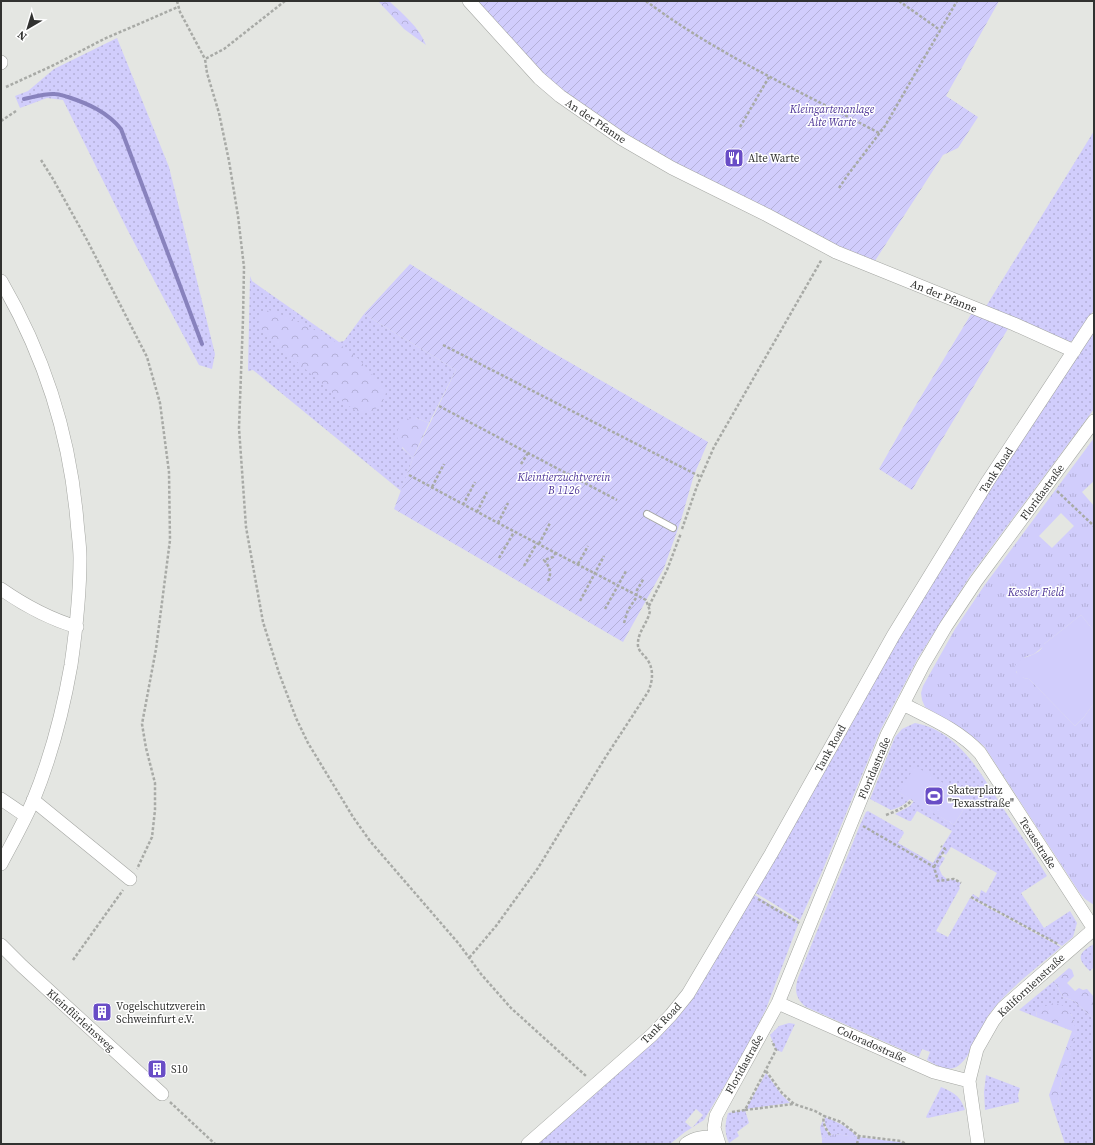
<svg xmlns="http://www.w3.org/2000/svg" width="1095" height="1145" viewBox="0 0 1095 1145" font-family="'Source Serif 4',serif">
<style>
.grass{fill:url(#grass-dots);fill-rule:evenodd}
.forest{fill:url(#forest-crowns)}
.park{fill:url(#park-tufts);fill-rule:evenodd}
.garden{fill:url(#garden-furrows)}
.pitch{fill:#d1cdfc}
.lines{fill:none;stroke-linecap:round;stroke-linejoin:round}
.stream{stroke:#8882bd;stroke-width:4}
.lane-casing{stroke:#a4a6a2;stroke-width:8}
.street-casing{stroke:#a4a6a2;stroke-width:14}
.path{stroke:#a8aaa6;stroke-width:2.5;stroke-dasharray:3 2;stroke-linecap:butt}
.lane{stroke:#fff;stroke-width:6}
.street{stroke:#fff;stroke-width:13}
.labels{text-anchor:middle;stroke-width:3;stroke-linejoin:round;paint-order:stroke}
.park-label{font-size:11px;font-style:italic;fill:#4d3597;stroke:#fff}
.street-label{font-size:11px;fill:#313230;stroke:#fff}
.poi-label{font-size:11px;fill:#313230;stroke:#fff;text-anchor:start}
</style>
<defs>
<pattern id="grass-dots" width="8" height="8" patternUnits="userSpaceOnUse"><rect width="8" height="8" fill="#d1cdfc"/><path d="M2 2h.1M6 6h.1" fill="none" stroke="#b4b0d8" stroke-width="1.8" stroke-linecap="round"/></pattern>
<pattern id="forest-crowns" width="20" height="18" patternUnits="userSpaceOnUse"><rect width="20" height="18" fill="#d1cdfc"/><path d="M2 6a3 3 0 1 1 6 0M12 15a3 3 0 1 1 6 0" fill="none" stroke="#b4b0d8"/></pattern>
<pattern id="park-tufts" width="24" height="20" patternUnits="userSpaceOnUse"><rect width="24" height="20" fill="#d1cdfc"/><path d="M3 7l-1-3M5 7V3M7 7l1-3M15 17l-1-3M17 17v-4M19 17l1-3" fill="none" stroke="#b4b0d8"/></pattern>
<pattern id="garden-furrows" width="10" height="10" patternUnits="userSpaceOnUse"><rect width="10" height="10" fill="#d1cdfc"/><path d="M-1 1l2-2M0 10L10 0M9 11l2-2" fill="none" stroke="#b4b0d8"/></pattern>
</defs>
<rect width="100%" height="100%" fill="#e4e6e2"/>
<path class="grass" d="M117,38L169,167L215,354L212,369L199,365L127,229L63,100L47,98L20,108L15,96L28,91L54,69Z
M1094,131V310L1074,340L1067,343L985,308Z
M250,276L252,281L339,342L344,341L364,314L456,370L429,423L416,418L402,448L413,458L401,491L253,370L248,371Z
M1094,331V409L970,576L918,658L881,729L821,874L800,920L754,892L899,638L946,558L1040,411Z
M915,723C959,731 981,774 1003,808C1018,831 1033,853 1047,876L1021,893L1044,928L1070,911L1077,923L1073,937L1062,946L971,897L973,894L979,898L981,890L986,893L997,873L951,847L946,855L943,853L944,851L938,861L941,856L945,858L939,868L942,875L948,880L953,879L961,883L959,887L960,888L936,931L948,937L970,898L1061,947C1038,967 1005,991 988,1016C980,1029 971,1057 958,1066C948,1073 936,1065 927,1060L930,1052L922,1049L919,1057L806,1007C796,999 794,991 798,978L860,825L934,867L860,825L866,812L868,811L903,831L904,833L898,843L933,863L942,848H943L942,847L952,831L917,811L911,821H909L895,814L910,806L914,801L954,825L970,799L899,793L910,799C905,805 898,808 891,810L870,799L895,737L902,729Z
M753,894L799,922L766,1009L744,1053L704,1120L685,1132L670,1144H537L655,1040ZM696,1109L703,1115L692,1128L685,1122Z
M1094,944V967L1090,971C1076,958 1078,953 1094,944Z
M1054,981L1063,997L1074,1001L1094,1019V1144H1065L1053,1108L1059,1104V1090L1069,1048L1074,1040V1022L1071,1014L1037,1011L1036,1017L1019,1010Z
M789,1023L795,1024L782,1052L776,1050L770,1035L779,1026Z
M766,1073L781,1094L790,1103L746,1109Z
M986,1075L1020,1088L1018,1095L1019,1102L985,1110L984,1092Z
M941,1087C954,1093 960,1095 965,1110L928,1118L926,1117Z
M745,1110L749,1123L737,1132L739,1136L729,1143C724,1132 725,1124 728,1113Z
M825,1117C836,1122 849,1126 857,1137L834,1134L831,1135C828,1130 823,1123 825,1117Z
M823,1120L824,1127L830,1136L822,1139L820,1127Z"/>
<path class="forest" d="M378,1H389C403,14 419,27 426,45L404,29Z
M269,310C295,319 326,334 349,351C364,362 375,378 386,393L382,404L370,413H359L342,401L273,341L258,326L260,315Z
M416,418L429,423L413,458C398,444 390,436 405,419Z
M1069,968L1072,970L1074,976L1067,983L1075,991L1079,988L1083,990L1087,989L1094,997V1019L1074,1001L1063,997L1054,981Z
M1054,1003C1057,1004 1060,1004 1063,1006C1073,1011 1078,1029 1074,1040C1074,1042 1071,1045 1069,1048L1073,1053C1064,1073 1058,1082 1059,1104L1053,1108L1049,1095L1072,1031L1036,1017L1037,1011L1043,1007Z"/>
<path class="park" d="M1094,438V481L1082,492L1094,506V631L1081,615L1044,644V646L1034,654L1025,657L1016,672L1024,678L1029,679L1075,726L1084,717L1094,703V905L1085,899L1079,892L984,746L965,731L925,707L922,700L921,693L923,686L955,629L984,586ZM1061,513L1074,526L1052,548L1039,536Z
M834,1134L900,1142L905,1144H822V1139Z"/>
<path class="garden" d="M473,1H999L946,96L978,117L958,148L943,155L873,264H871L623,137L558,89Z
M410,264L543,347L708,442L694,475L681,520L664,568L623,642L394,509L413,458L456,370L364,314Z
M973,311L1009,327L912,490L879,469L911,413Z"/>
<path class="pitch" d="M1081,615L1094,631V703L1084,717L1075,726L1029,679C1021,678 1016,675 1015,666C1021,654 1039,658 1044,644Z
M915,766L970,799L954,825L899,793Z"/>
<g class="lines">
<path class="stream" d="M24,99C34,97 46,93 55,94C59,94 64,96 68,97C89,104 107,112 121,129L202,344"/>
<defs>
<path id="lane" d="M647,514L673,528"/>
<path id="street" d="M469,1L539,78L560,96L622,139L672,168L767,215L836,252L1014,324L1074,351
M1,62V63
M1,281C44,355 70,436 77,521C78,534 80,546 80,558C80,594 76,630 71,665C63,711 51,757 33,801C24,822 12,843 1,864
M1,589C24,605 50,619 77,627
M903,704C930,718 959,730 980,753L1094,929
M1,799L26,816
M33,800L130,879
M1,945L22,966L162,1094
M778,1003L934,1072L969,1081
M528,1144L652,1035L671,1015L688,994L771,854L893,636L988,481L1094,320
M686,1144C695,1137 705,1137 716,1137
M719,1144L714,1128L716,1116L778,1003L887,735L923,665L946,626L976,581L1094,421
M978,1144L969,1081L977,1049L993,1021L1003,1008L1094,929"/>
</defs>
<use href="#lane" class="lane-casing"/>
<use href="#street" class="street-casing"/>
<path class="path" d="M177,1L180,12L205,59
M285,1L224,49L205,59L207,73L219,113L229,161L238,216L244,267L243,319L239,428L246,527L263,622L279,673L296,718L308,743L353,817L370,841L459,944L481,974L511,1008L586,1076
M646,1C718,55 800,91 879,133
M899,1L940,30
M6,87L54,65L104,39L178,7
M1,121L16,111
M740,127L769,77
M41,160L53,179L87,240L147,357L160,403L169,472L170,540L156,649L142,724L146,748L155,783V810L152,837L137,869
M839,188L847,176L885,126L957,1
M443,345L701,477
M439,406L617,500
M521,464L528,453
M409,475L498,523L646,600L650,611C648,622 638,632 638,643C637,650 643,654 647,659C654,669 653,681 648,692L605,758L538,868L496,926L469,958
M432,487L444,464
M1057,491L1094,526
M463,505L475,482
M477,512L487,492
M498,523L508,503
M682,529L697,486L714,447L822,259
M539,544L550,523
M499,558L514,532
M578,564L588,546
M524,566L537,543
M548,581C552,573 550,567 544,560L553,557L556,552
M580,601L604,556
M649,606L667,570L681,533
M605,609L626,571
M624,623L628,610L636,598L637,590L644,578
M886,815C896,811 905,808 912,800
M863,826L934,867L938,881L954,879L961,883
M934,867L945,849L941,846
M971,897L1058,944
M758,899L799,923
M73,960L123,890
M766,1071L782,1093L794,1104L815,1111L824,1116
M170,1102L215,1144
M745,1110L793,1104
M732,1112L745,1110L776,1050L772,1041
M830,1135C826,1129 822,1123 824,1116L841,1122L859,1136L901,1141L906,1144
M857,1144L859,1136"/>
<use href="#lane" class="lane"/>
<use href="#street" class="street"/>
</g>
<defs>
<symbol id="restaurant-square" viewBox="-11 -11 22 22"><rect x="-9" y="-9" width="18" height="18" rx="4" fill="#694dc6" stroke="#fff"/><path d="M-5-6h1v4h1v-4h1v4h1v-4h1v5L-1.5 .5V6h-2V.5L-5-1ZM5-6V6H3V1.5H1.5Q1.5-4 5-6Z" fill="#fff"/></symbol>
<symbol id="stadium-square" viewBox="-11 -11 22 22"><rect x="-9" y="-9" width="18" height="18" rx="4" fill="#694dc6" stroke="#fff"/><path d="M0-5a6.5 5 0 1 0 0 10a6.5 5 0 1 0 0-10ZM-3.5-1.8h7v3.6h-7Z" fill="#fff"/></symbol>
<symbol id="building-square" viewBox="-11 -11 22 22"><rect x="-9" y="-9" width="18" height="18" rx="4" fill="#694dc6" stroke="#fff"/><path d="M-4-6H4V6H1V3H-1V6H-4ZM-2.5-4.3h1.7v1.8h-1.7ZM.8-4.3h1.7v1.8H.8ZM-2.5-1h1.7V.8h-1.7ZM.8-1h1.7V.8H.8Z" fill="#fff"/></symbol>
</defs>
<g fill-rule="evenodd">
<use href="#restaurant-square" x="723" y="147" width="22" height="22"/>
<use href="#stadium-square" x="923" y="785" width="22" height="22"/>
<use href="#building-square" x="91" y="1001" width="22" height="22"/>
<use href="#building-square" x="146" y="1058" width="22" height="22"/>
</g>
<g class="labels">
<g class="park-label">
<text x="832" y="113">Kleingartenanlage<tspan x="832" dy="13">Alte Warte</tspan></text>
<text x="564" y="481">Kleintierzuchtverein<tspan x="564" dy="13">B 1126</tspan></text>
<text x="1036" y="596">Kessler Field</text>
</g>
<g class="street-label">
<text transform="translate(596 121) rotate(34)" y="4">An der Pfanne</text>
<text transform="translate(944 296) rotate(22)" y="4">An der Pfanne</text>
<text transform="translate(996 470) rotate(-57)" y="4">Tank Road</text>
<text transform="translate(1042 492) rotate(-54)" y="4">Floridastraße</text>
<text transform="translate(830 748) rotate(-61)" y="4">Tank Road</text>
<text transform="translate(874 768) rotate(-67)" y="4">Floridastraße</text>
<text transform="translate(1038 843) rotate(57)" y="4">Texasstraße</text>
<text transform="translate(1031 985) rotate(-43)" y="4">Kalifornienstraße</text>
<text transform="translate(81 1020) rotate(42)" y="4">Kleinflürleinsweg</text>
<text transform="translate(661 1023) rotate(-46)" y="4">Tank Road</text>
<text transform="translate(872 1044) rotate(24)" y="4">Coloradostraße</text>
<text transform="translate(744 1064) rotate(-61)" y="4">Floridastraße</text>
</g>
<g class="poi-label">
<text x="748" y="162">Alte Warte</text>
<text x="948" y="794">Skaterplatz<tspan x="948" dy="13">"Texasstraße"</tspan></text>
<text x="116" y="1010">Vogelschutzverein<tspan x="116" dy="13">Schweinfurt e.V.</tspan></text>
<text x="171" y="1073">S10</text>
</g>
</g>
<rect width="1095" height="1145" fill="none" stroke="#313230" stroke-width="4"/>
<g transform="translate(28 28) rotate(218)" stroke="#ffffff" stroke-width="3" paint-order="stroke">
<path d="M0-3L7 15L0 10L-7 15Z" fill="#313230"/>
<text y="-6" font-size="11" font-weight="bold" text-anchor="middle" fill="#313230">N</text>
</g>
</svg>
